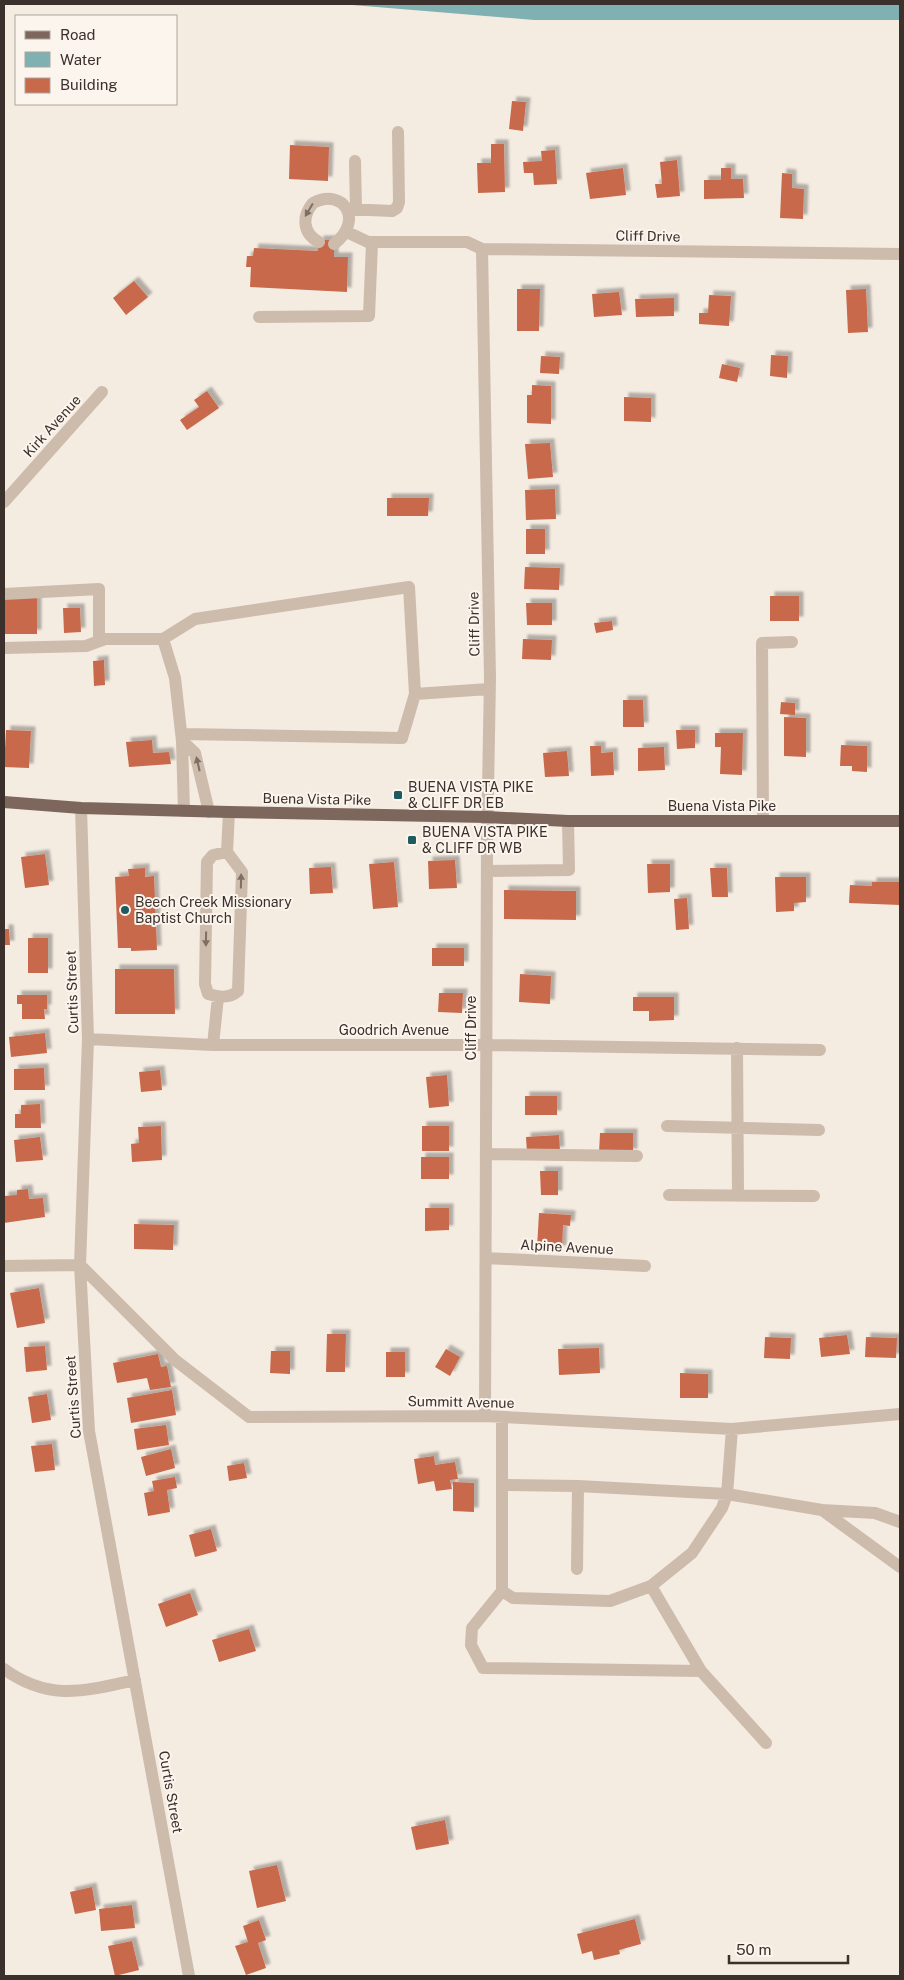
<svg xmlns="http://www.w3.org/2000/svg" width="904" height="1980" viewBox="0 0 904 1980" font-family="'Public Sans',sans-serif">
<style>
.water{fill:#7fb0b2}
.building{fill:#c8694b;filter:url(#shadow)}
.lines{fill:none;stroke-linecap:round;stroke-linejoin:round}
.minor{stroke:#cdbbac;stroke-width:12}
.major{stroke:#7d675c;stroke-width:12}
.oneway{fill:#7d6f65}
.poi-dot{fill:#1f5a5e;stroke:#fbf5ee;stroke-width:2}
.labels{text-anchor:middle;stroke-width:4;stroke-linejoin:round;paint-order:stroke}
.street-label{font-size:14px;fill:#3b302b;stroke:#fbf5ee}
.poi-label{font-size:14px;fill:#3b302b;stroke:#fbf5ee;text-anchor:start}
</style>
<defs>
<filter id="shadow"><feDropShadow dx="4.5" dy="-4.5" stdDeviation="1" flood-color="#0004"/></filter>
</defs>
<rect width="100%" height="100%" fill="#f4ebe1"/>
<path class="water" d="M340,4H900V20H534Z"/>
<path class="building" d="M512,101L526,102L523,131L509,129Z
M491,144H504L505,192L478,193L477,163H491Z
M290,145L329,147L328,181L289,179Z
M555,150L557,184L534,185L533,173H524L523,162L542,161L541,151Z
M677,160L680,196L657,198L655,184H662L660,162Z
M623,168L626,195L590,199L586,173Z
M721,168H731V179H743L744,198L704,199V180H721Z
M782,173L792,174V188L804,189L803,219L780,218Z
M319,240H334V257H348L347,292L250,287L251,267H246L247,256H253L254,248L318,251Z
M134,281L148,297L126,315L113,298Z
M517,289H540L539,331H517Z
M866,289L868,332L848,333L846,290Z
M619,292L622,315L594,317L592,294Z
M709,295L731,296L729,326L699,324V313H708Z
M674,298V316L636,317L635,299Z
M771,355L788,356L787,378L770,376Z
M541,356L560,357L559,374L540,373Z
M722,364L740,368L737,382L719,378Z
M532,385L551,386V424L527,423V395H532Z
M207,391L219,408L187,430L180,420L199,407L194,400Z
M624,397L651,398V422L624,421Z
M550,443L553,477L528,479L525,444Z
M555,489L556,519L526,520L525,490Z
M387,498H429L428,516H387Z
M526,529H545V554H526Z
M525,567L560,568L559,590L524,589Z
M770,596H799V621H770Z
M4,598H37V634H4Z
M526,603H552V625H527Z
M63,608H80L81,632L64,633Z
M612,621L613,630L596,633L594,623Z
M523,639L552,640L551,660L522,659Z
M104,660L105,685L94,686L93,661Z
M623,700H643L644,727H623Z
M781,702L795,703V715L780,714Z
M784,717L806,718V757L784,756Z
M6,730L31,731L29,768L4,767Z
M676,730H695V748L677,749Z
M715,733H743L742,775L720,774L721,747H715Z
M152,740L153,753L169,752L171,764L129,767L126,742Z
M841,745L867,746V772L852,771V766H840Z
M590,746H601V753L613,752L614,775L591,776Z
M664,747L665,770L638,771V748Z
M567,751L569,776L545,777L543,753Z
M45,854L49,885L25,888L21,857Z
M455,860L457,888L429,889L428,861Z
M394,862L398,907L373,909L369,864Z
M647,864H670V892L648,893Z
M331,867L333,893L310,894L309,868Z
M145,868V877L154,876L157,950L131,951V948H118L115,877L129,876L128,869Z
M710,868H727L728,897H712Z
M775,877H806V902L794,903V911L776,912Z
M872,882H900V905L849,903L850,885L872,886Z
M504,890L576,891V920L504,919Z
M687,898L689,929L676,930L674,899Z
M4,929H9L10,945H4Z
M28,938H48V973H28Z
M432,948H464V966H432Z
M115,969H174L175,1014H115Z
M520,974L551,976L550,1004L519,1002Z
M439,993H463L462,1013L438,1012Z
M17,995H47V1009H44L45,1019H22V1004H17Z
M633,997H674V1020L649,1021V1011H633Z
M45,1033L47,1053L11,1057L9,1037Z
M44,1068L45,1090H14V1069Z
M160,1070L162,1090L141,1092L139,1072Z
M447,1075L449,1106L429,1108L426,1077Z
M525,1096H557V1115H525Z
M40,1104L41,1128H15V1114H21V1105Z
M161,1126L162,1160L132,1162L131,1144L139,1143L138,1127Z
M422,1126H449V1151H422Z
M600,1133H633V1153H599Z
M559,1135L560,1151L527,1153L526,1137Z
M40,1137L43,1160L16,1162L14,1140Z
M421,1157H449V1179H421Z
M540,1171H558V1195H541Z
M28,1189L29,1199L43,1198L45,1217L4,1223V1196L17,1195V1190Z
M425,1208H449V1230L425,1231Z
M539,1213L571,1215L570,1226L563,1225L562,1250L537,1248Z
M134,1224L174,1225L173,1250L134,1249Z
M39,1288L45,1323L17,1328L10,1293Z
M327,1334H346L345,1372H326Z
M847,1335L850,1354L821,1357L819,1338Z
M765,1337L791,1338L790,1359L764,1358Z
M866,1337L897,1338L896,1358L865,1357Z
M45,1346L47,1370L26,1372L24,1347Z
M599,1348L600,1373L559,1375L558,1349Z
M446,1349L460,1357L450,1376L435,1367Z
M271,1351H290V1374L270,1373Z
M386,1352H405V1377H386Z
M158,1354L161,1367L167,1366L171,1387L150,1390L147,1378L117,1383L113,1363Z
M680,1373L708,1374V1398H680Z
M172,1390L176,1415L131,1423L127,1398Z
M47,1394L51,1420L32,1423L28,1397Z
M166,1425L169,1445L137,1450L134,1429Z
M52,1444L55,1470L35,1472L31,1446Z
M171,1449L175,1468L146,1476L141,1457Z
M434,1456L435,1465L455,1462L458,1479L450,1480L452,1489L436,1491L434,1481L418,1484L414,1459Z
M244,1463L247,1478L229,1481L227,1466Z
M175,1477L177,1488L167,1490L170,1512L148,1516L144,1493L154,1491L152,1481Z
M453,1482L474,1483V1512L453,1511Z
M211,1529L217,1551L195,1557L189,1535Z
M190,1593L198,1615L166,1627L158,1604Z
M249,1629L256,1651L219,1662L212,1640Z
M445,1820L449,1844L416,1850L411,1827Z
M277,1865L286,1901L257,1908L249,1871Z
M92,1887L96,1910L75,1914L70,1892Z
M132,1905L135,1928L101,1931L99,1909Z
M635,1919L641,1944L619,1950L620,1954L594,1960L592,1951L582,1954L577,1934Z
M259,1920L266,1940L258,1943L266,1968L246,1975L235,1946L248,1942L243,1926Z
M132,1941L139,1970L115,1976L108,1946Z"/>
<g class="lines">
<path class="minor" d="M355,161L356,210
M347,209L392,211L397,208L399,202L398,132
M347,232L368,242H467L482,249
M319,242C302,233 302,216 313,203C343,187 365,220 334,244
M259,317L369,316L372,243
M4,502L102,392
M4,594L99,589V641
M163,639L195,619L409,587L415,694L402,738L182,734
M4,648L86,646L105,639H163L175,678L182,741
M415,694L489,689
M81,808L88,1039L80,1265L89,1431L189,1976
M184,811L182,741L195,753L209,812
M763,821L762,643L792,642
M227,852L213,855L207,862L205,984L208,994C219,997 229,999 238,991L242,872L227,852L229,812
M487,871L569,870L568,821
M88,1039L213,1045H486L820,1050
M213,1045L218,997
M737,1048L738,1196
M667,1126L819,1130
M486,1154L637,1156
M669,1195L814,1196
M486,1258L645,1266
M4,1266L80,1265L175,1360L249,1417L485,1416L732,1429L900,1414
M485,1416L487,846L490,678L482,249L900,254
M502,1417V1591L513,1598L610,1601L651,1586L692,1553L722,1508L727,1494L732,1429
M503,1485L578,1486L727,1494L822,1510L875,1513L900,1522
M822,1510L900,1567
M577,1569L578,1486
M651,1586L701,1671L766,1743
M502,1591L472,1628L471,1645L483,1668L701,1671
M4,1669C49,1702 85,1691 135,1680"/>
<path class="major" d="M4,802L81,808L229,812L487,817L568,821H900"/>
</g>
<defs><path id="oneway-solid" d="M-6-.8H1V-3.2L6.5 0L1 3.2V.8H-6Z" transform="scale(1.25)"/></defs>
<g class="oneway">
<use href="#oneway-solid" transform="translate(309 210) rotate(121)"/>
<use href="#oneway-solid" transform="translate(198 764) rotate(-103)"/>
<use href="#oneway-solid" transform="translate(241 881) rotate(-89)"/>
<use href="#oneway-solid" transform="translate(206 939) rotate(91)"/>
</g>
<g class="poi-dot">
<rect x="393" y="790" width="10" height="10" rx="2.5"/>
<rect x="407" y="835" width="10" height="10" rx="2.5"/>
<circle cx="125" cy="910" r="5"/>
</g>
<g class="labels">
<g class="street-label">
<text transform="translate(648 236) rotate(1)" y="5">Cliff Drive</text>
<text transform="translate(52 426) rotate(-48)" y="5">Kirk Avenue</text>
<text transform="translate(474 624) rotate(-91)" y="5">Cliff Drive</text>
<text transform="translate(317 799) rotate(1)" y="5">Buena Vista Pike</text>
<text x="722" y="811">Buena Vista Pike</text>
<text transform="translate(72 992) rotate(-92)" y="5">Curtis Street</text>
<text transform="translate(471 1028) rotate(-90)" y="5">Cliff Drive</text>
<text x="394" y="1035">Goodrich Avenue</text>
<text transform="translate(567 1247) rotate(3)" y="5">Alpine Avenue</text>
<text transform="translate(73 1397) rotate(-94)" y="5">Curtis Street</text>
<text transform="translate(461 1402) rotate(1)" y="5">Summitt Avenue</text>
<text transform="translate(171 1792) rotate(80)" y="5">Curtis Street</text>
</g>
<g class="poi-label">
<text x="408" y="792">BUENA VISTA PIKE<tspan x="408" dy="16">&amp; CLIFF DR EB</tspan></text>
<text x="422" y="837">BUENA VISTA PIKE<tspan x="422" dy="16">&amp; CLIFF DR WB</tspan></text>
<text x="135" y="907">Beech Creek Missionary<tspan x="135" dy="16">Baptist Church</tspan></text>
</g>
</g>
<rect width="904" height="1980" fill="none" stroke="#3b302b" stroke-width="10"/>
<rect x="15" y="15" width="162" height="90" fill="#fbf5ee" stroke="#aea6a0"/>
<rect x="25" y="31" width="25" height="8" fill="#7d675c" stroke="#aea6a0"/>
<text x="60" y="40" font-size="15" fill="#3b302b">Road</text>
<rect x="25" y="52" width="25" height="15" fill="#7fb0b2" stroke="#aea6a0"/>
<text x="60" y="65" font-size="15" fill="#3b302b">Water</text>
<rect x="25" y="78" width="25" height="15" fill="#c8694b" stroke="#aea6a0"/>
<text x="60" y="90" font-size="15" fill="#3b302b">Building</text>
<path d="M729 1955v8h119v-8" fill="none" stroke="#3b302b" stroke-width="2.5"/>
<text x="736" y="1955" font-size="15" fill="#3b302b" stroke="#fbf5ee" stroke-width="4" paint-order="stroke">50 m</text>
</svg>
